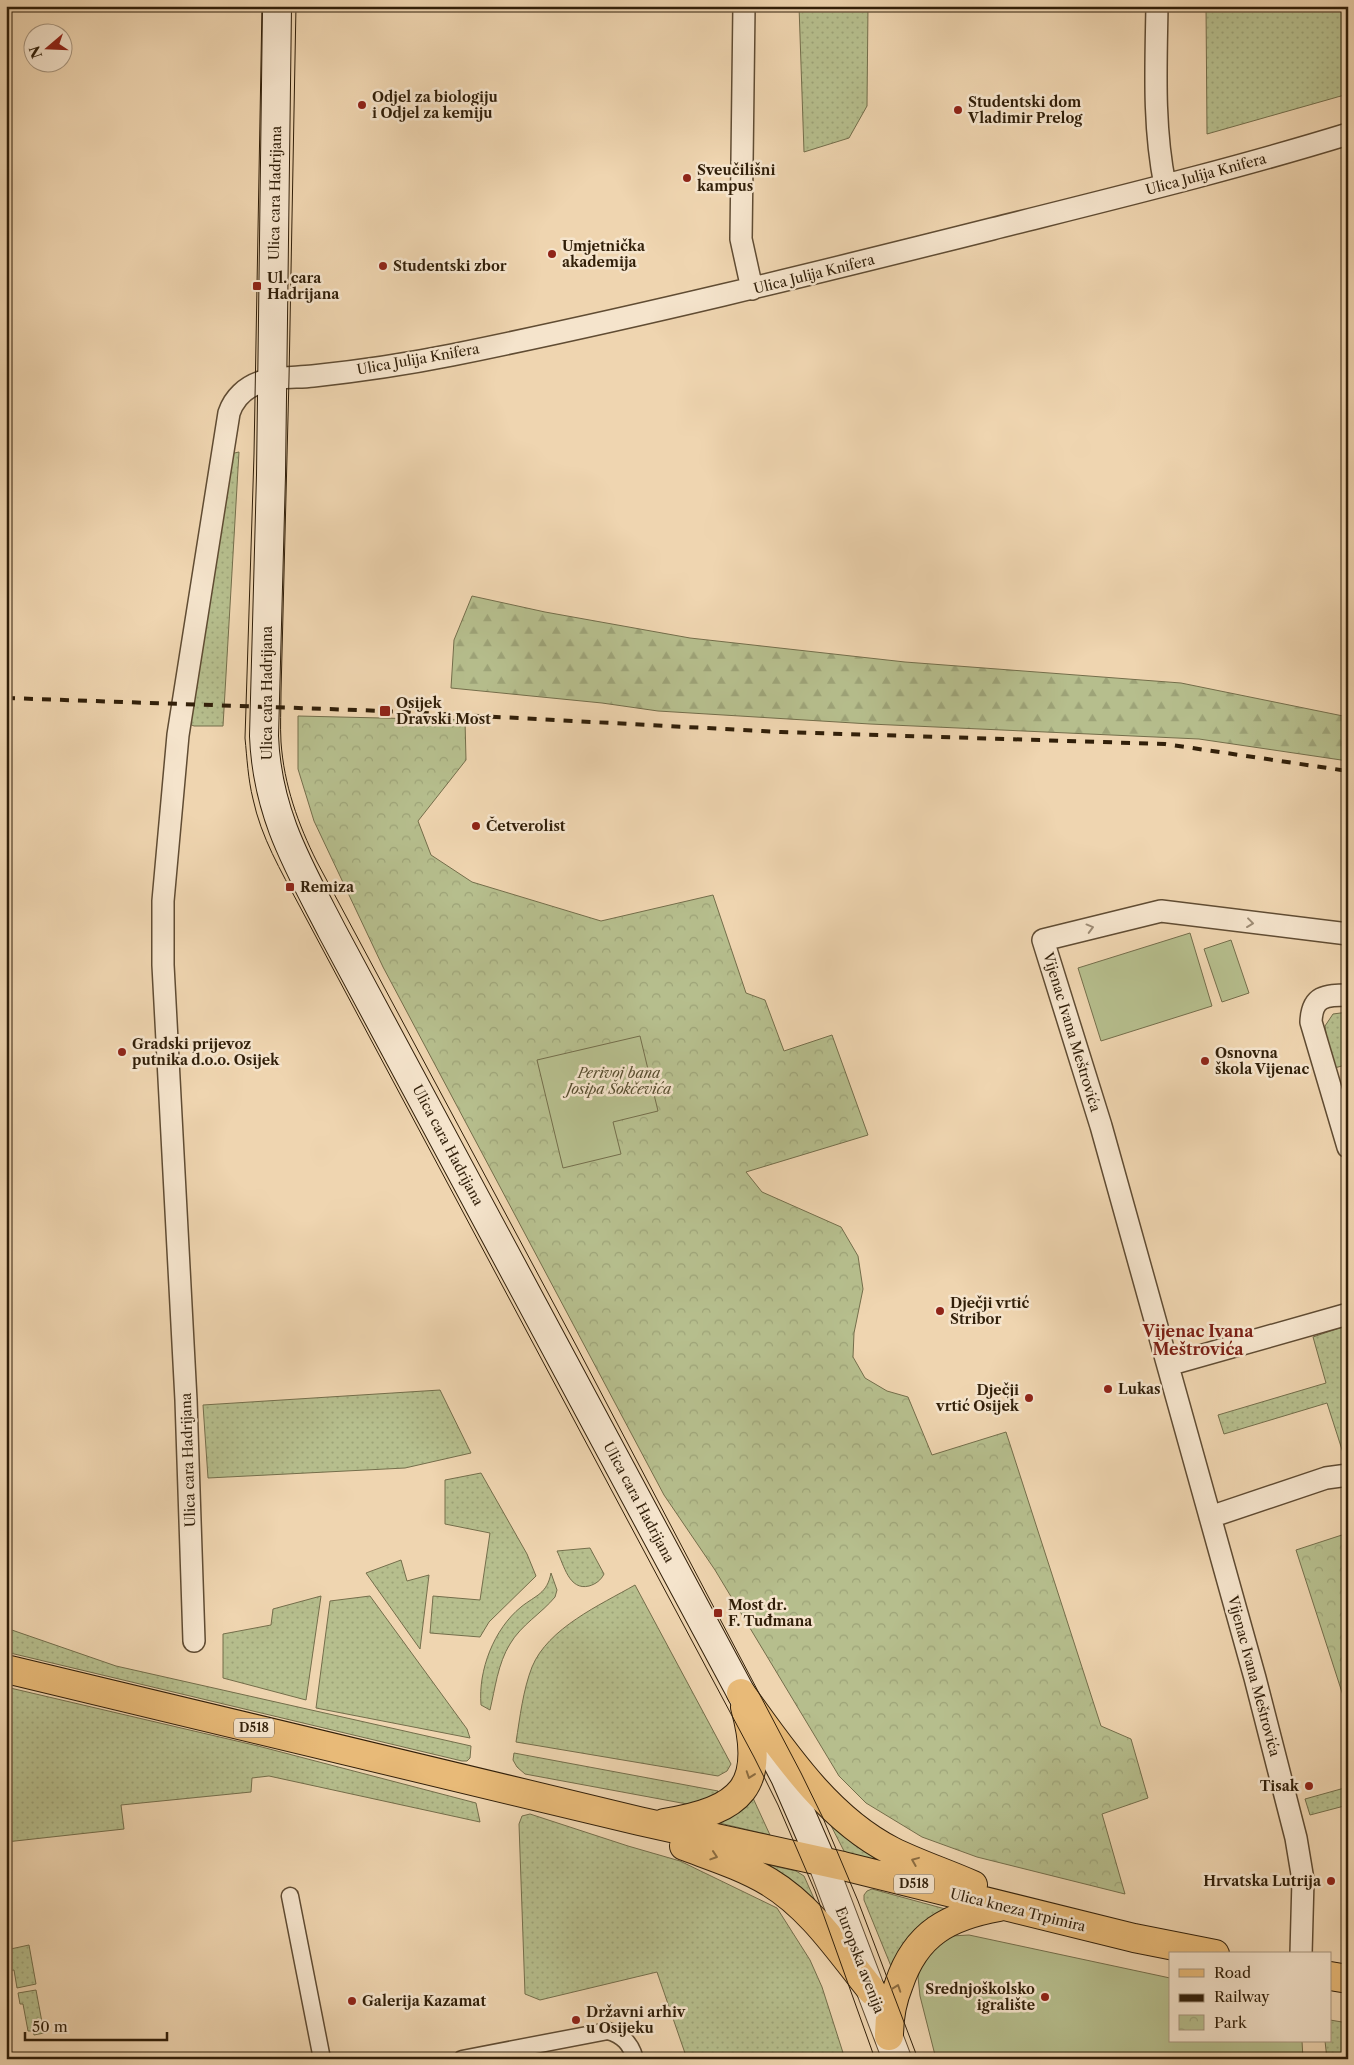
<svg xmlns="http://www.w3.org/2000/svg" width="1354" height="2065" viewBox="0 0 1354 2065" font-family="'Libre Caslon Text',serif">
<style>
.grass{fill:url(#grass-dots);stroke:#746e4b}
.forest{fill:url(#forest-firs);stroke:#746e4b}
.park{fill:url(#park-crowns);stroke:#746e4b}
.pitch{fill:#b6be8d;stroke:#746e4b}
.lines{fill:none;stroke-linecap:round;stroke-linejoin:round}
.pedestrian-casing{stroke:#604c33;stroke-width:19}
.minor-casing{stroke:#604c33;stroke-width:24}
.tertiary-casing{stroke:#604c33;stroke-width:30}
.secondary-casing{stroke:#311f09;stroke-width:30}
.primary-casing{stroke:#311f09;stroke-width:30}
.pedestrian{stroke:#f5e4cc;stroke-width:16}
.minor{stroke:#f5e4cc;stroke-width:21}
.tertiary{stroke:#f5e4cc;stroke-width:28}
.secondary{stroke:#f5e4cc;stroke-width:28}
.primary{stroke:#e8ba78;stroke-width:28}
.tram{stroke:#311f09;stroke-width:1}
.rail{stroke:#311f09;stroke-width:4;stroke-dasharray:9 9;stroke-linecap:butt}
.oneway{stroke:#9d8b74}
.oneway2{stroke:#8c6c40}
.poi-dot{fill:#8f2418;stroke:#f5e4cc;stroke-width:2}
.labels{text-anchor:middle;stroke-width:5;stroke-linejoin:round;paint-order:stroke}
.shield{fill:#f5e4cc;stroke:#6c5a44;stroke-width:1}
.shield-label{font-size:12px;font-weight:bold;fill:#311f09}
.poi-label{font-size:14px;font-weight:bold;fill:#311f09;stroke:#f5e4cc;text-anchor:start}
.street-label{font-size:14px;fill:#311f09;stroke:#f5e4cc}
.park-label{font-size:14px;font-style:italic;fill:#594f31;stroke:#f5e4cc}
.quarter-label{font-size:16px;font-weight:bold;fill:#7a1f14;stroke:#f5e4cc}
</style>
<defs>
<pattern id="grass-dots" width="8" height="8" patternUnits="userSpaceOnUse" patternTransform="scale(1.25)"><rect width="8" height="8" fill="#b6be8d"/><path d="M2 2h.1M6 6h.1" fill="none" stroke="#9da378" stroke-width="1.8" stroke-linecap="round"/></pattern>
<pattern id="forest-firs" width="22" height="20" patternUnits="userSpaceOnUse" patternTransform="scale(1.25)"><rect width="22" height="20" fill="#b6be8d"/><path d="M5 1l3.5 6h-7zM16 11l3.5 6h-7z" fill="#9da378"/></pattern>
<pattern id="park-crowns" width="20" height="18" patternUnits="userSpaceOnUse" patternTransform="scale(1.25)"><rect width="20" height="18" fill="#b6be8d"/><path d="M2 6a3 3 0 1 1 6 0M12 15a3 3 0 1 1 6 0" fill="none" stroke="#9da378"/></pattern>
</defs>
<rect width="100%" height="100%" fill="#efd5b0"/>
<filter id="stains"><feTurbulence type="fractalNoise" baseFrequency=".004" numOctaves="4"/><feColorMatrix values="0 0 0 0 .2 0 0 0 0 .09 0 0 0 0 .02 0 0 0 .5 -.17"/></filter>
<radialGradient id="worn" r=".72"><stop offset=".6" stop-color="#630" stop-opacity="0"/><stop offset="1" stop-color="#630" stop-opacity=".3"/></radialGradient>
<path class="grass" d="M799,6H868L867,106L849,138L804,152Z
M1206,6H1348V94L1207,134Z
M239,452L223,726H194L187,723L230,454Z
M1348,1012V1064L1335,1068L1328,1047L1325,1026L1333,1014Z
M1348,1325V1458L1345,1459L1327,1403L1224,1434L1218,1415L1326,1383L1313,1337Z
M440,1390L471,1453L405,1468L208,1478L203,1405Z
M481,1473L527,1554L536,1576L489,1622L480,1637L430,1633L433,1596L480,1600L490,1533L445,1524V1480Z
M590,1548L604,1574C601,1580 596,1584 589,1586C569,1591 564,1565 557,1551Z
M401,1560L407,1581L429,1575L420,1649L366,1573Z
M551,1573L557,1590L555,1597C542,1613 521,1625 510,1644C498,1663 495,1689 490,1710L481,1705C478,1670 494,1629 521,1607C536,1595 547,1594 551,1573Z
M635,1585L731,1764L727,1771L718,1776L516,1742C520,1717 523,1690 532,1667C548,1628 600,1605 635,1585Z
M321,1596L306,1700L223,1678V1634L271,1625L273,1609Z
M370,1596L467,1729L470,1738L316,1708L330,1601Z
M6,1628L116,1666L471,1746L470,1758L467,1761H462L6,1652Z
M6,1687L258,1746L476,1803L480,1822L269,1776L252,1778L251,1792L121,1805L124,1829L6,1842Z
M514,1753L718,1791C711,1801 698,1802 687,1804L525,1774L517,1767L513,1760Z
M1348,1787V1805L1310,1815L1305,1799Z
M753,1798L770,1835L715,1822Z
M823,1810L906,1868L845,1853Z
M530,1814L628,1846L680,1861L777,1908L810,1960L822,1987L845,2059H687L657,1972L540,2000L525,1994L519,1824L522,1816Z
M751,1861L796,1871L804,1876L824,1921Z
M872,1889L949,1910L893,1971L864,1900V1895L867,1891Z
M29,1945L36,1984L17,1988L14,1970L6,1971V1950Z
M36,1990L44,2033L34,2035L33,2031H28L23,2004H20L18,1993Z
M1330,2020L1348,2023V2059H1327L1325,2041H1330Z"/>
<path class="forest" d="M472,596L545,612L690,638L905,662L1181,683L1348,717V761L1199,739L870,724L658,711L602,703L451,688L454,640Z"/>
<path class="park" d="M298,716L465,720L466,760L418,821L431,855L472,882L601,921L713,895L746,993L765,1000L784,1051L832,1035L868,1135L746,1172L762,1192L841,1227L858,1256L863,1289L854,1333L853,1357L865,1378L887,1391L908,1397L932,1455L1006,1432L1101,1726L1131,1739L1148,1798L1102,1814L1125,1894L977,1857L922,1837L866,1803L839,1776L715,1570L664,1495L383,967L314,821L298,769Z
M1348,1533V1711L1296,1550Z"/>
<path class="pitch" d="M1190,933L1212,1006L1101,1041L1078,968Z
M1231,940L1249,993L1222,1002L1204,949Z
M640,1036L658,1111L613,1122L621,1154L563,1168L537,1060Z
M969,1935L1170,1978V2041H1302L1303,2059H936L920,1996L918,1977L921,1966L934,1944L952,1936Z"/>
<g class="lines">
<defs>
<path id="pedestrian" d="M290,1896L322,2059
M462,2059L608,2031C623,2035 631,2044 635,2059"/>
<path id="minor" d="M744,6L741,239L752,289
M1157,6C1156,66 1153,126 1165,185
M1348,995C1325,995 1312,996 1311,1022L1348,1147
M1168,1365L1348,1314
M1210,1517L1326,1478L1348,1475
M194,1641L186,1400L163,965V901L178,735L229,413C234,398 246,387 261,382C278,376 297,378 313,376C360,371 407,364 452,355C634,318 813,274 992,229C1111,199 1231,170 1348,134
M1301,1954L1303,1880L1296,1838L1255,1678L1101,1126L1043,940L1161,911L1348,934"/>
<path id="tertiary" d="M822,1862L897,2059"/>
<path id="secondary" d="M277,6L271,475L264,736C267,813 298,865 332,931L741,1693L785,1777L822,1862"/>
<path id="primary" d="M6,1669L639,1821L843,1866L1134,1938L1215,1954
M741,1693C783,1751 827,1818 892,1851C918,1864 946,1873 973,1885
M664,1823C742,1810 767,1787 745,1707
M684,1846C713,1857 742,1866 769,1882C812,1908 841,1953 872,1991
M1330,1976L1348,1979
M889,2036C889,2017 892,2001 899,1984C916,1933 949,1916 999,1907"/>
</defs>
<use href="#pedestrian" class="pedestrian-casing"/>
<use href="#minor" class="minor-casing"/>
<use href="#tertiary" class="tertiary-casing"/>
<use href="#secondary" class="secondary-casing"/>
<use href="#primary" class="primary-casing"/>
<use href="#pedestrian" class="pedestrian"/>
<use href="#minor" class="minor"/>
<use href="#tertiary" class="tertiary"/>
<use href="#secondary" class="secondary"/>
<use href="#primary" class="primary"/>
<path class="tram" d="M262,6L254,454L245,738C247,758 248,779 253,799C261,837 281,871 299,905L754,1757L778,1805L815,1891L875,2059
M296,6L289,378L281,692C281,709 280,726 281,742C284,785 298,824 317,862L577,1347L801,1773L823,1818L858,1901L918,2059"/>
<path class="rail" d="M6,698L385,711L781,732L1165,744L1348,771"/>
</g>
<defs><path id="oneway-chevron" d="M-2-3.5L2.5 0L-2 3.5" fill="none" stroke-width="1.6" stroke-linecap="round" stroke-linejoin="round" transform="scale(1.25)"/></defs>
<g class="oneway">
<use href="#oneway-chevron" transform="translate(1250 923) rotate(7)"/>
<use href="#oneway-chevron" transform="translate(1090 928) rotate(-15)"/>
</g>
<g class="oneway2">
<use href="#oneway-chevron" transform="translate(750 1775) rotate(109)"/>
<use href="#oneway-chevron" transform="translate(714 1856) rotate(18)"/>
<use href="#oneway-chevron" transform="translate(915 1861) rotate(-158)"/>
<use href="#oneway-chevron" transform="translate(897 1988) rotate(-71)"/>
</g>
<g class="poi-dot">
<circle cx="362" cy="105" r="5"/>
<circle cx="958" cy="110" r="5"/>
<circle cx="687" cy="178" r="5"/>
<circle cx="552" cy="254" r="5"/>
<circle cx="383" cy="266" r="5"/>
<rect x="252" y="281" width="10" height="10" rx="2.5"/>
<rect x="379" y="705" width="12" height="12" rx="2.5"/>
<circle cx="476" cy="826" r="5"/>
<rect x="285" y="882" width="10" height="10" rx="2.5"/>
<circle cx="122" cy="1052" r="5"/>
<circle cx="1205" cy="1061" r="5"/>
<circle cx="940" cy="1311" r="5"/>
<circle cx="1108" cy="1389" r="5"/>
<circle cx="1029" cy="1398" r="5"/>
<rect x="713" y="1608" width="10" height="10" rx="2.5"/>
<circle cx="1309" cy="1786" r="5"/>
<circle cx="1331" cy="1881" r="5"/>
<circle cx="1045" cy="1997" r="5"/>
<circle cx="352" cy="2001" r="5"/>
<circle cx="576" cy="2020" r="5"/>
</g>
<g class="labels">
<g class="shield">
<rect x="234" y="1718.5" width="40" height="19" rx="4"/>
<rect x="894" y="1874.5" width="40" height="19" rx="4"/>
</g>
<g class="shield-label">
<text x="254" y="1732">D518</text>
<text x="914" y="1888">D518</text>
</g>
<g class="poi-label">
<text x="372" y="102">Odjel za biologiju<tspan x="372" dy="16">i Odjel za kemiju</tspan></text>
<text x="968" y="107">Studentski dom<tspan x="968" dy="16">Vladimir Prelog</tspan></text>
<text x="697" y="175">Sveučilišni<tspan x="697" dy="16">kampus</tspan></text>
<text x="562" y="251">Umjetnička<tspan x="562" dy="16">akademija</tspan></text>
<text x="393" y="271">Studentski zbor</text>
<text x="267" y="283">Ul. cara<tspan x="267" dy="16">Hadrijana</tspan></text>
<text x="396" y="708">Osijek<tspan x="396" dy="16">Dravski Most</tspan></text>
<text x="486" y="831">Četverolist</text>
<text x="300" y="892">Remiza</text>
<text x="132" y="1049">Gradski prijevoz<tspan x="132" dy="16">putnika d.o.o. Osijek</tspan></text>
<text x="1215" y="1058">Osnovna<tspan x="1215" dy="16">škola Vijenac</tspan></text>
<text x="950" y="1308">Dječji vrtić<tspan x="950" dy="16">Stribor</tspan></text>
<text x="1118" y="1394">Lukas</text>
<text x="1019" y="1395" text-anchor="end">Dječji<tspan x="1019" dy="16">vrtić Osijek</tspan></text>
<text x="728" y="1610">Most dr.<tspan x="728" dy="16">F. Tuđmana</tspan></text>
<text x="1299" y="1791" text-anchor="end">Tisak</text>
<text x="1321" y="1886" text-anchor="end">Hrvatska Lutrija</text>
<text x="1035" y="1994" text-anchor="end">Srednjoškolsko<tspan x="1035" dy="16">igralište</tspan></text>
<text x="362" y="2006">Galerija Kazamat</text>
<text x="586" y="2017">Državni arhiv<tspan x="586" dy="16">u Osijeku</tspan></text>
</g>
<g class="street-label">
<text transform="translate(1206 174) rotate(-15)" y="5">Ulica Julija Knifera</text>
<text transform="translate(275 193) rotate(-89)" y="5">Ulica cara Hadrijana</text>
<text transform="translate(814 274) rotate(-14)" y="5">Ulica Julija Knifera</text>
<text transform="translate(418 359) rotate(-10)" y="5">Ulica Julija Knifera</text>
<text transform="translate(267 693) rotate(-90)" y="5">Ulica cara Hadrijana</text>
<text transform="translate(1072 1032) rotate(73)" y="5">Vijenac Ivana Meštrovića</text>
<text transform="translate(448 1145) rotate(62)" y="5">Ulica cara Hadrijana</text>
<text transform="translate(188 1460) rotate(-92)" y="5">Ulica cara Hadrijana</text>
<text transform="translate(639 1502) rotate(62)" y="5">Ulica cara Hadrijana</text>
<text transform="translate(1254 1676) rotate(75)" y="5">Vijenac Ivana Meštrovića</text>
<text transform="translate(1018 1910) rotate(14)" y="5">Ulica kneza Trpimira</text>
<text transform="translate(860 1960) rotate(69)" y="5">Europska avenija</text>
</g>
<g class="park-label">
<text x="619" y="1078">Perivoj bana<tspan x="619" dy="16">Josipa Šokčevića</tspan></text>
</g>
<g class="quarter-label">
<text x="1198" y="1337">Vijenac Ivana<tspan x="1198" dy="18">Meštrovića</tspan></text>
</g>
</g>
<rect width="1354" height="2065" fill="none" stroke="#efd5b0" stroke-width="25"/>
<rect x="8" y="8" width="1339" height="2050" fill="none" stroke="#311f09" stroke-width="2.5"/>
<rect x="12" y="12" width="1329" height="2040" fill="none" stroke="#311f09"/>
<rect x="1169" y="1952" width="162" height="90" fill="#f5e4cc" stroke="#a7957e"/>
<rect x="1179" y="1969" width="25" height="8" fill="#e8ba78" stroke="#a7957e"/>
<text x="1214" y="1978" font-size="15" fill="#311f09">Road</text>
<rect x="1179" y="1994" width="25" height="8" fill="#311f09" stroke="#a7957e"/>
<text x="1214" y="2002" font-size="15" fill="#311f09">Railway</text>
<rect x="1179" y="2015" width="25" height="15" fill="url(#park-crowns)" stroke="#a7957e"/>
<text x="1214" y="2028" font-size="15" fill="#311f09">Park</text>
<g transform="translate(48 48) rotate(251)"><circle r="24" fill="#f5e4cc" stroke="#a7957e"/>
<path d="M0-4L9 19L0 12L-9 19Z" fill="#8f2418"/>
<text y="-8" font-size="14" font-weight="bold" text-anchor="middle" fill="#311f09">N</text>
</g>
<path d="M25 2032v8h142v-8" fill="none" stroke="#311f09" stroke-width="2.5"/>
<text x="32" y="2032" font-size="15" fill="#311f09" stroke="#f5e4cc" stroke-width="4" paint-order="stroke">50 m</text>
<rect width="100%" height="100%" filter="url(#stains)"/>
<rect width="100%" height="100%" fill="url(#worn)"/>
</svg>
